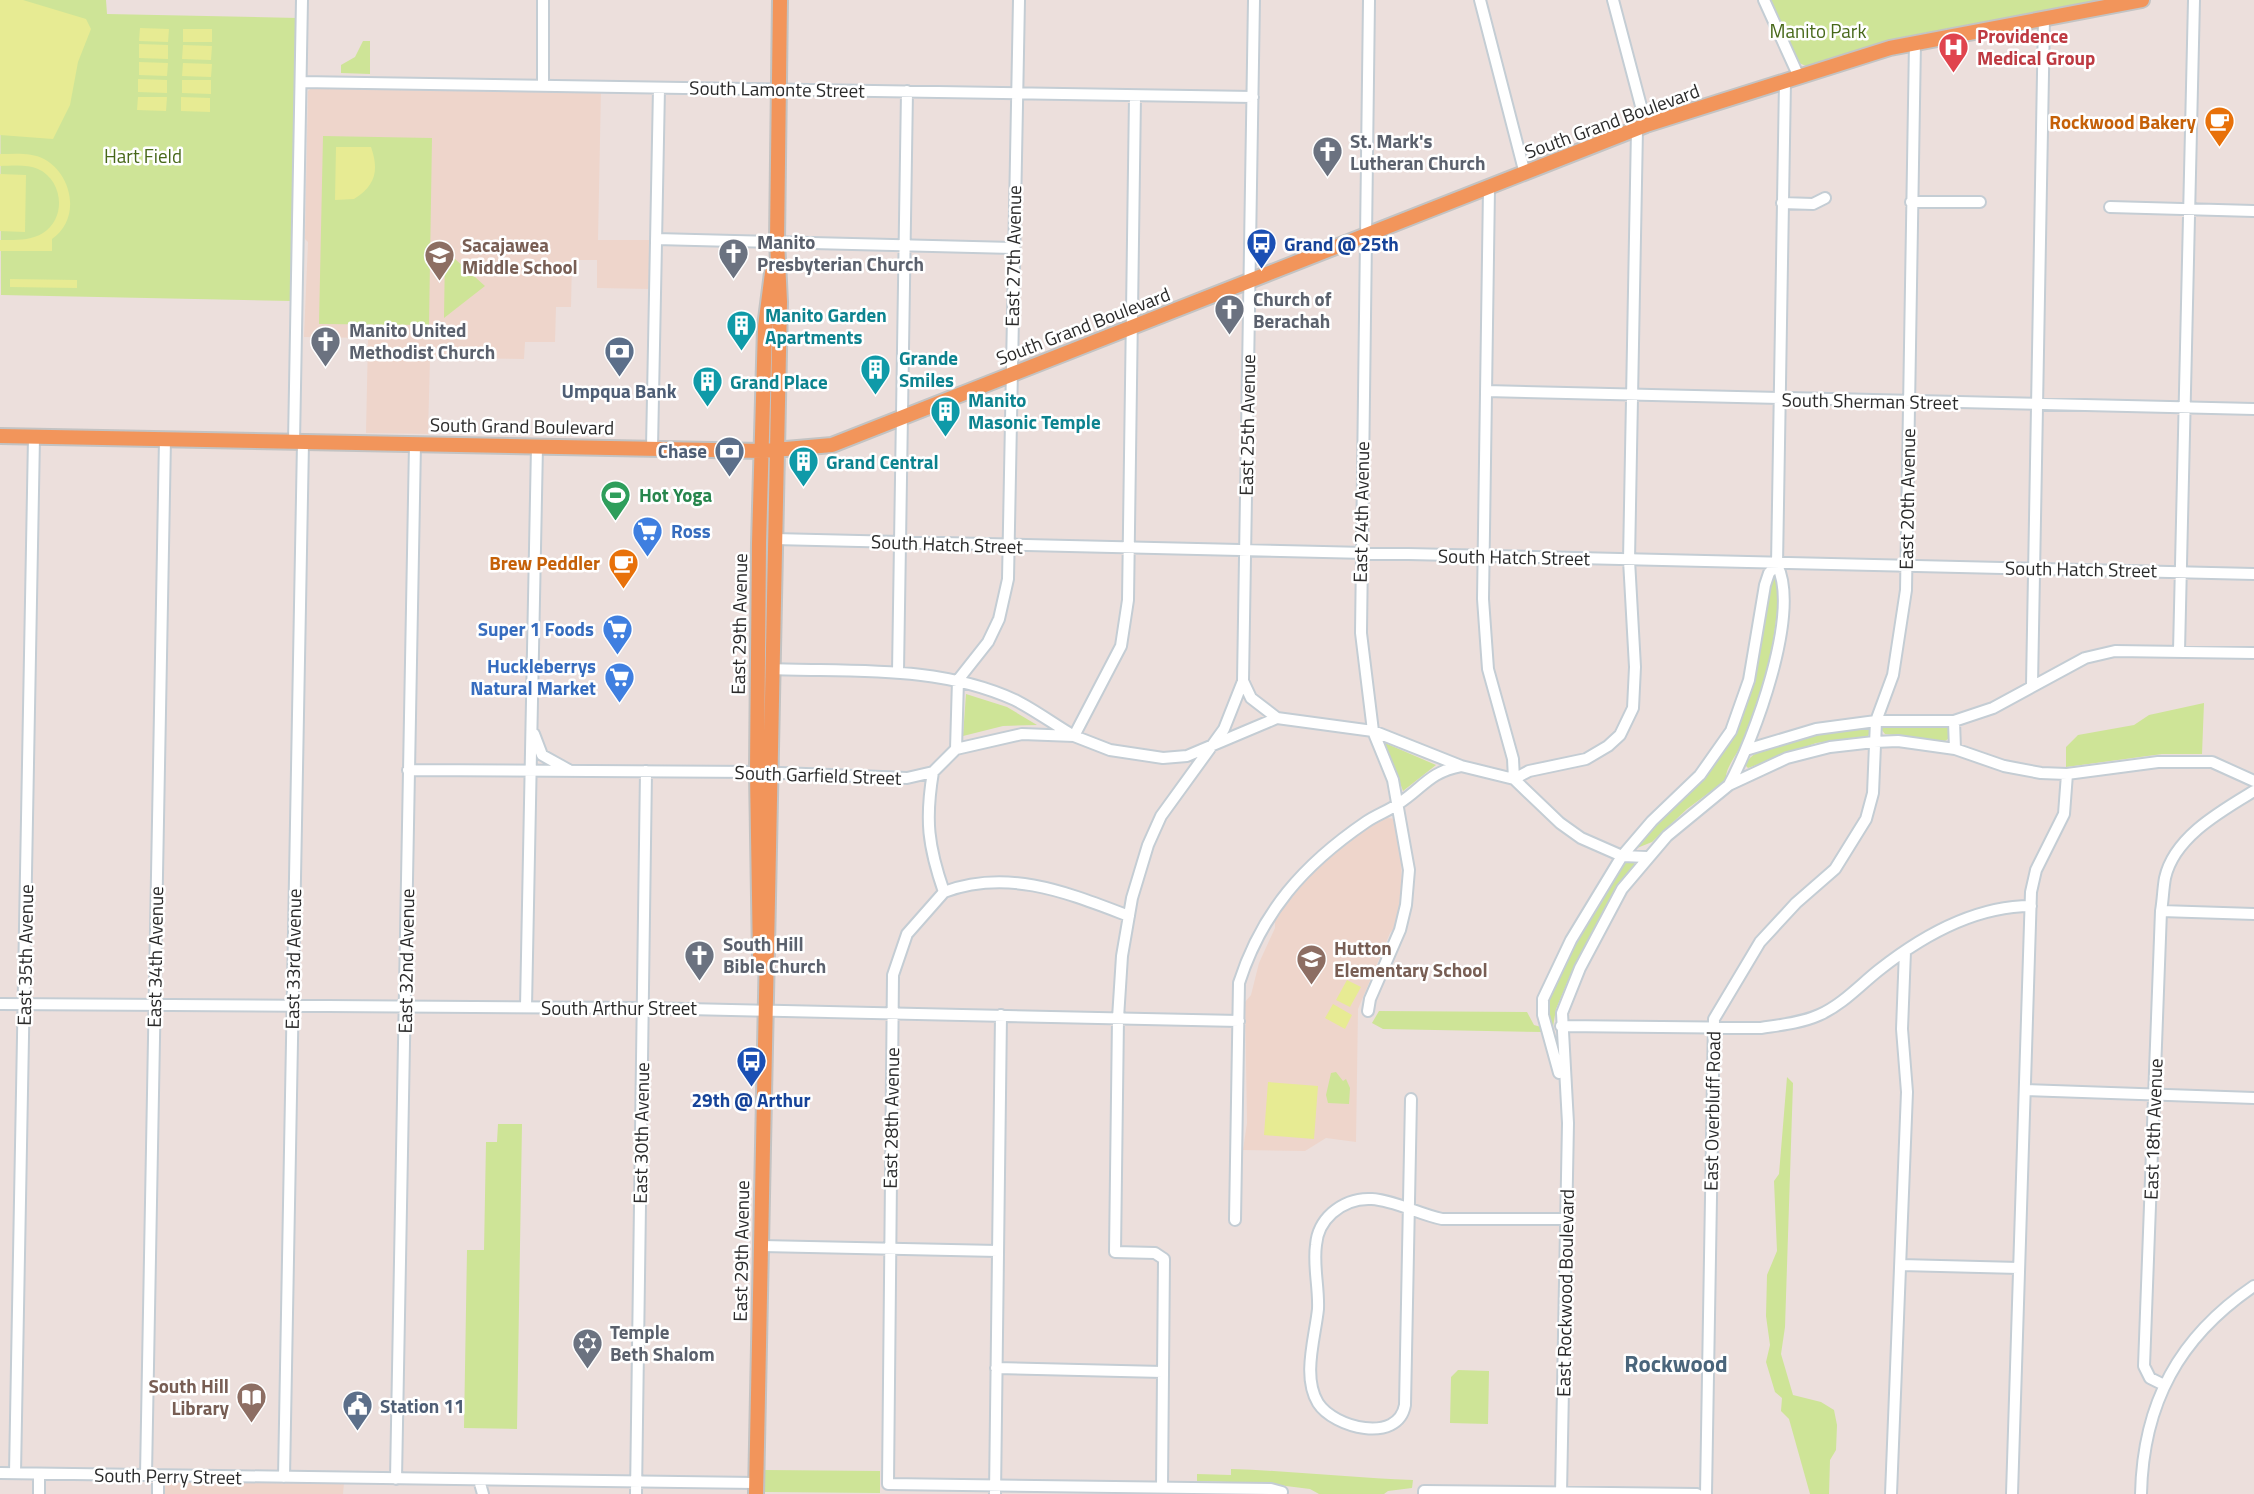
<svg xmlns="http://www.w3.org/2000/svg" width="2254" height="1494" viewBox="0 0 2254 1494" font-family="'Titillium Web',sans-serif">
<style>
.education{fill:#eed5cb}
.green{fill:#cee497}
.pitch{fill:#e7eb93}
.lines{fill:none;stroke-linecap:round;stroke-linejoin:round}
.minor-casing{stroke:#c4cdd4;stroke-width:14}
.major-casing{stroke:#c3c3c3;stroke-width:18}
.minor{stroke:#fff;stroke-width:10}
.major{stroke:#f2955b;stroke-width:14}
.labels{text-anchor:middle;stroke-width:5;stroke-linejoin:round;paint-order:stroke}
.park-label{font-size:19px;fill:#476819;stroke:#fff}
.health-label{font-size:19px;font-weight:bold;fill:#be3a42;stroke:#fff;text-anchor:start}
.street-label{font-size:19px;fill:#2a2a2a;stroke:#fff}
.food-label{font-size:19px;font-weight:bold;fill:#c56008;stroke:#fff;text-anchor:end}
.worship-label{font-size:19px;font-weight:bold;fill:#5b616d;stroke:#fff;text-anchor:start}
.transit-label{font-size:19px;font-weight:bold;fill:#164399;stroke:#fff;text-anchor:start}
.education-label{font-size:19px;font-weight:bold;fill:#785e54;stroke:#fff;text-anchor:start}
.culture-label{font-size:19px;font-weight:bold;fill:#0d838f;stroke:#fff;text-anchor:start}
.service-label{font-size:19px;font-weight:bold;fill:#4e5e75;stroke:#fff}
.leisure-label{font-size:19px;font-weight:bold;fill:#27864d;stroke:#fff;text-anchor:start}
.shop-label{font-size:19px;font-weight:bold;fill:#366cbe;stroke:#fff;text-anchor:end}
.quarter-label{font-size:23px;font-weight:bold;fill:#4a657b;stroke:#fff}
</style>
<rect width="100%" height="100%" fill="#ecdfdc"/>
<path class="education" d="M314,86L601,89L598,240H651L650,289L597,288V260H572L571,307H556L555,342H525L524,359L430,358L428,434L366,433L368,338L304,337L308,242L305,239L308,91Z
M1381,817L1395,819L1401,857L1402,901L1396,926L1390,933L1358,1009L1356,1142L1326,1138L1305,1151L1243,1150L1247,1123L1245,1002L1251,995L1259,963L1275,928V918L1321,862Z
M169,1481L344,1483L343,1494H164L165,1485Z"/>
<path class="green" d="M0,0H106L107,14L298,18L291,301L1,295Z
M1769,0H2098L1893,39L1806,66L1799,63Z
M363,41H370V74L341,73V65L355,57Z
M323,136L432,138L429,325L319,324Z
M445,250L485,286L444,318Z
M1773,574L1780,579C1776,633 1768,688 1745,738C1740,751 1724,768 1726,780L1687,809L1652,842L1637,848C1646,822 1681,802 1699,782C1747,729 1762,647 1769,578Z
M966,694L1007,707L1037,725L1003,726L963,736Z
M2204,703L2202,754H2162L2066,767V747L2078,735L2134,725L2149,715Z
M1886,724L1920,727L1947,725L1951,737L1945,741L1885,734L1881,729Z
M1867,727L1871,731L1868,736L1816,743L1748,768L1745,765C1758,737 1838,731 1867,727Z
M1385,743L1436,765L1403,791Z
M1626,860L1634,861L1635,867L1573,969L1556,1009L1552,1033L1547,1002L1572,946Z
M1379,1011L1527,1012L1534,1025L1541,1027L1543,1032L1383,1029L1372,1023Z
M1336,1072L1343,1081L1346,1079L1350,1088L1349,1104L1328,1103L1326,1095L1331,1073Z
M1787,1077L1793,1083L1785,1327L1781,1354L1793,1395L1821,1402L1834,1410L1837,1425L1836,1450L1830,1460L1829,1494H1810L1789,1419L1781,1411L1782,1398L1775,1392L1766,1362L1770,1345L1766,1316L1767,1275L1777,1251L1774,1181L1779,1174Z
M498,1124H522L517,1429L464,1428L467,1250H484L486,1142H497Z
M1458,1370L1489,1371L1488,1424L1450,1423L1451,1377Z
M1231,1469C1292,1471 1352,1478 1413,1480L1412,1488L1388,1491L1384,1494H1319L1310,1489L1263,1483L1197,1481V1474L1231,1475Z
M765,1470L880,1471V1493L765,1492Z"/>
<path class="pitch" d="M0,0H23L86,19L91,29L78,62L70,105L53,139L0,135Z
M140,28L169,29L168,42L139,41Z
M183,29H212V42H183Z
M139,44L168,45V59L139,58Z
M183,45L212,46L211,60L182,59Z
M139,62L168,63L167,76L139,75Z
M183,63L212,64L211,77L182,76Z
M138,79L167,80V93L138,92Z
M182,80H211V94L182,93Z
M138,97H167L166,111L137,110Z
M181,97L210,98V112L181,111Z
M336,147H371C379,170 376,185 354,199L335,200Z
M0,154C14,154 31,152 44,159C73,175 81,219 52,239V251H0V240C15,240 30,241 43,233C67,218 63,180 38,169C27,164 12,166 0,166Z
M0,174L26,175L25,232L0,231Z
M10,279L77,280V288L10,287Z
M1347,980L1361,987L1350,1007L1336,1000Z
M1333,1004L1352,1015L1345,1029L1325,1018Z
M1268,1082L1318,1086L1314,1139L1264,1135Z"/>
<g class="lines">
<defs>
<path id="minor" d="M1480,0L1525,174
M1613,0L1646,125
M1764,0L1799,77
M301,82L1253,97
M543,85V0
M1489,188L1483,599L1488,669L1513,759L1514,779
M1911,202H1980
M1782,203L1813,204L1825,198
M2110,207L2254,211
M656,239L1013,248
M1486,391L2254,409
M294,442L302,0
M652,448L659,88
M774,539L2254,574
M2179,651L2194,0
M772,669C854,672 939,665 1015,700C1035,710 1055,725 1074,736L1121,646L1128,600L1135,96
M898,672L907,91
M1243,681L1251,698L1277,718
M2032,685L2044,18
M1954,721L1955,749
M534,734L542,755L569,770
M956,749L958,680L988,642L999,619L1008,579L1019,0
M1749,749L1816,729L1876,721H1954L1993,708L2085,658L2115,651L2254,653
M408,770L757,772L907,778L933,772L956,749L1022,734L1074,736L1110,750L1163,758L1187,756L1277,718L1373,731L1461,766L1514,779L1560,823L1581,838L1622,856L1647,857
M933,772C925,820 928,846 944,892L907,934L893,975L888,1484L1271,1489L1282,1492
M1514,779L1529,771L1586,759L1608,746L1620,735L1633,708L1635,667L1629,560L1637,129
M1729,785C1754,739 1801,613 1777,565L1785,81
M944,892C1009,868 1068,893 1129,916
M2161,911L2254,914
M0,1004L643,1008L1239,1021
M526,1007L537,446
M1368,1011L1370,999L1400,930L1406,905L1409,870L1393,780L1373,731L1361,633L1369,0
M1561,1026L1761,1028C1780,1025 1801,1023 1819,1015C1842,1005 1860,985 1879,970C1922,936 1975,906 2031,906
M1559,1073L1543,1015V999L1571,940L1622,856L1652,821L1700,775L1731,731L1749,680L1765,585L1769,573L1777,565
M2025,1090L2254,1098
M1411,1099L1405,1405C1398,1444 1334,1428 1318,1403C1302,1377 1315,1338 1318,1309C1319,1287 1313,1266 1316,1245C1317,1232 1322,1222 1332,1213C1368,1182 1404,1211 1442,1219H1566
M1235,1220L1239,983C1262,912 1303,865 1366,822C1376,815 1388,811 1398,804C1423,788 1429,772 1461,766
M760,1246L998,1251
M1901,1265L2019,1268
M996,1368L1163,1372
M2164,1385L2150,1378L2144,1366L2161,911C2163,900 2163,889 2165,878C2174,837 2221,811 2254,791
M0,1473L756,1483
M15,1473L34,437
M146,1475L165,439
M284,1477L303,442
M396,1479L415,444
M479,1480L483,1494
M1162,1487L1164,1259L1155,1253L1115,1252L1118,1018L1122,956L1132,898L1148,845L1161,816L1224,729L1243,681L1254,0
M39,1494V1474
M158,1494V1475
M636,1494L646,771
M995,1494L1001,1015
M1424,1494V1491L1697,1494
M1561,1494L1568,1123L1562,1013L1580,968L1622,889L1667,836L1729,785L1787,758L1830,747L1874,742L1898,741L1955,749L2004,766L2041,773L2067,774L2158,762H2212L2254,781
M1706,1494L1714,1019L1760,942L1796,903L1835,869L1866,819L1873,793L1876,721L1893,675L1906,590L1915,42
M1891,1494L1907,1092L1902,1029L1905,951
M2012,1494L2031,892L2036,870L2064,814L2067,774
M2141,1494C2143,1403 2179,1337 2254,1286"/>
<path id="major" d="M0,436L762,451L832,445L1646,125L1890,48L2142,0
M760,959L757,772L759,543L765,327L772,273
M756,1494L780,302L777,241L780,0"/>
</defs>
<use href="#minor" class="minor-casing"/>
<use href="#major" class="major-casing"/>
<use href="#minor" class="minor"/>
<use href="#major" class="major"/>
</g>
<defs>
<symbol id="hospital-pin" viewBox="-11 -11 22 30"><path d="M0 17L-7.5 6A9.5 9.5 0 1 1 7.5 6Z" fill="#e0444e" stroke="#fff"/><path d="M-5-5h3v3.5h4V-5h3V5h-3V1.5h-4V5h-3Z" fill="#fff"/></symbol>
<symbol id="cafe-pin" viewBox="-11 -11 22 30"><path d="M0 17L-7.5 6A9.5 9.5 0 1 1 7.5 6Z" fill="#e8710a" stroke="#fff"/><path d="M-5.5-4.5H6V0H3Q3 3.5 0 3.5H-2.5Q-5.5 3.5-5.5 0ZM3-3.2v2h1.7v-2ZM-6 4.5H4V6H-6Z" fill="#fff"/></symbol>
<symbol id="church-pin" viewBox="-11 -11 22 30"><path d="M0 17L-7.5 6A9.5 9.5 0 1 1 7.5 6Z" fill="#6b7280" stroke="#fff"/><path d="M-1.2-6h2.4v3.5h3.3v2.4h-3.3V6h-2.4V-.1h-3.3v-2.4h3.3Z" fill="#fff"/></symbol>
<symbol id="bus-pin" viewBox="-11 -11 22 30"><path d="M0 17L-7.5 6A9.5 9.5 0 1 1 7.5 6Z" fill="#1a4fb4" stroke="#fff"/><path d="M-5-6H5V4H4V6H2V4H-2V6H-4V4H-5ZM-3.5-4V0h7V-4ZM-3.5 1.2v1.5H-2V1.2ZM2 1.2v1.5H3.5V1.2Z" fill="#fff"/></symbol>
<symbol id="school-pin" viewBox="-11 -11 22 30"><path d="M0 17L-7.5 6A9.5 9.5 0 1 1 7.5 6Z" fill="#8d6e63" stroke="#fff"/><path d="M0-5L7-2L0 1L-7-2ZM-4 1L0 2.5L4 1V4Q0 6-4 4Z" fill="#fff"/></symbol>
<symbol id="building-pin" viewBox="-11 -11 22 30"><path d="M0 17L-7.5 6A9.5 9.5 0 1 1 7.5 6Z" fill="#0f9aa8" stroke="#fff"/><path d="M-4-6H4V6H1V3H-1V6H-4ZM-2.5-4.3h1.7v1.8h-1.7ZM.8-4.3h1.7v1.8H.8ZM-2.5-1h1.7V.8h-1.7ZM.8-1h1.7V.8H.8Z" fill="#fff"/></symbol>
<symbol id="bank-pin" viewBox="-11 -11 22 30"><path d="M0 17L-7.5 6A9.5 9.5 0 1 1 7.5 6Z" fill="#5c6f8a" stroke="#fff"/><path d="M-6-4H6V4H-6ZM0-2.3a2.3 2.3 0 1 0 0 4.6a2.3 2.3 0 1 0 0-4.6Z" fill="#fff"/></symbol>
<symbol id="stadium-pin" viewBox="-11 -11 22 30"><path d="M0 17L-7.5 6A9.5 9.5 0 1 1 7.5 6Z" fill="#2e9e5b" stroke="#fff"/><path d="M0-5a6.5 5 0 1 0 0 10a6.5 5 0 1 0 0-10ZM-3.5-1.8h7v3.6h-7Z" fill="#fff"/></symbol>
<symbol id="supermarket-pin" viewBox="-11 -11 22 30"><path d="M0 17L-7.5 6A9.5 9.5 0 1 1 7.5 6Z" fill="#3f7fe0" stroke="#fff"/><path d="M-6-5.5h2.5l.6 2H6L4.5 2H-2.5L-4.4-4H-6ZM-1.5 3.2a1.3 1.3 0 1 0 .1 0ZM3 3.2a1.3 1.3 0 1 0 .1 0Z" fill="#fff"/></symbol>
<symbol id="synagogue-pin" viewBox="-11 -11 22 30"><path d="M0 17L-7.5 6A9.5 9.5 0 1 1 7.5 6Z" fill="#6b7280" stroke="#fff"/><path d="M0-6.5L5.6 3.2H-5.6ZM0 6.5L5.6-3.2H-5.6Z" fill="#fff"/></symbol>
<symbol id="library-pin" viewBox="-11 -11 22 30"><path d="M0 17L-7.5 6A9.5 9.5 0 1 1 7.5 6Z" fill="#8d6e63" stroke="#fff"/><path d="M-6-4Q-3-5.5-.7-3.5V5Q-3 3-6 4ZM6-4Q3-5.5 .7-3.5V5Q3 3 6 4Z" fill="#fff"/></symbol>
<symbol id="civic-pin" viewBox="-11 -11 22 30"><path d="M0 17L-7.5 6A9.5 9.5 0 1 1 7.5 6Z" fill="#5c6f8a" stroke="#fff"/><path d="M-.6-6.5H3V-4.5H.6V-3L4-1V1h2V6H-6V1h2V-1L-.6-3ZM-1.2 2.5V6h2.4V2.5Z" fill="#fff"/></symbol>
</defs>
<g fill-rule="evenodd">
<use href="#hospital-pin" x="1936" y="30" width="35" height="47"/>
<use href="#cafe-pin" x="2202" y="104" width="35" height="47"/>
<use href="#church-pin" x="1310" y="134" width="35" height="47"/>
<use href="#bus-pin" x="1244" y="226" width="35" height="47"/>
<use href="#church-pin" x="716" y="236" width="35" height="47"/>
<use href="#school-pin" x="422" y="238" width="35" height="47"/>
<use href="#church-pin" x="1212" y="292" width="35" height="47"/>
<use href="#building-pin" x="724" y="308" width="35" height="47"/>
<use href="#church-pin" x="308" y="324" width="35" height="47"/>
<use href="#bank-pin" x="602" y="334" width="35" height="47"/>
<use href="#building-pin" x="858" y="352" width="35" height="47"/>
<use href="#building-pin" x="690" y="364" width="35" height="47"/>
<use href="#building-pin" x="928" y="394" width="35" height="47"/>
<use href="#bank-pin" x="712" y="434" width="35" height="47"/>
<use href="#building-pin" x="786" y="444" width="35" height="47"/>
<use href="#stadium-pin" x="598" y="478" width="35" height="47"/>
<use href="#supermarket-pin" x="630" y="514" width="35" height="47"/>
<use href="#cafe-pin" x="606" y="546" width="35" height="47"/>
<use href="#supermarket-pin" x="600" y="612" width="35" height="47"/>
<use href="#supermarket-pin" x="602" y="660" width="35" height="47"/>
<use href="#church-pin" x="682" y="938" width="35" height="47"/>
<use href="#school-pin" x="1294" y="942" width="35" height="47"/>
<use href="#bus-pin" x="734" y="1044" width="35" height="47"/>
<use href="#synagogue-pin" x="570" y="1326" width="35" height="47"/>
<use href="#library-pin" x="234" y="1380" width="35" height="47"/>
<use href="#civic-pin" x="340" y="1388" width="35" height="47"/>
</g>
<g class="labels">
<g class="park-label">
<text x="1818" y="38">Manito Park</text>
<text x="143" y="163">Hart Field</text>
</g>
<g class="health-label">
<text x="1977" y="43">Providence<tspan x="1977" dy="22">Medical Group</tspan></text>
</g>
<g class="street-label">
<text transform="translate(777 89) rotate(1)" y="7">South Lamonte Street</text>
<text transform="translate(1612 121) rotate(-20)" y="7">South Grand Boulevard</text>
<text transform="translate(1013 256) rotate(-89)" y="7">East 27th Avenue</text>
<text transform="translate(1083 326) rotate(-21)" y="7">South Grand Boulevard</text>
<text transform="translate(1870 401) rotate(1)" y="7">South Sherman Street</text>
<text transform="translate(1247 425) rotate(-89)" y="7">East 25th Avenue</text>
<text transform="translate(522 426) rotate(1)" y="7">South Grand Boulevard</text>
<text transform="translate(1907 499) rotate(-89)" y="7">East 20th Avenue</text>
<text transform="translate(1361 512) rotate(-89)" y="7">East 24th Avenue</text>
<text transform="translate(947 544) rotate(2)" y="7">South Hatch Street</text>
<text transform="translate(1514 557) rotate(1)" y="7">South Hatch Street</text>
<text transform="translate(2081 569) rotate(1)" y="7">South Hatch Street</text>
<text transform="translate(739 624) rotate(-89)" y="7">East 29th Avenue</text>
<text transform="translate(818 775) rotate(2)" y="7">South Garfield Street</text>
<text transform="translate(25 955) rotate(-89)" y="7">East 35th Avenue</text>
<text transform="translate(155 957) rotate(-89)" y="7">East 34th Avenue</text>
<text transform="translate(293 959) rotate(-89)" y="7">East 33rd Avenue</text>
<text transform="translate(406 961) rotate(-89)" y="7">East 32nd Avenue</text>
<text x="619" y="1015">South Arthur Street</text>
<text transform="translate(1712 1111) rotate(-89)" y="7">East Overbluff Road</text>
<text transform="translate(891 1118) rotate(-89)" y="7">East 28th Avenue</text>
<text transform="translate(2153 1129) rotate(-88)" y="7">East 18th Avenue</text>
<text transform="translate(641 1133) rotate(-89)" y="7">East 30th Avenue</text>
<text transform="translate(741 1251) rotate(-89)" y="7">East 29th Avenue</text>
<text transform="translate(1565 1293) rotate(-89)" y="7">East Rockwood Boulevard</text>
<text transform="translate(168 1476) rotate(1)" y="7">South Perry Street</text>
</g>
<g class="food-label">
<text x="2196" y="129">Rockwood Bakery</text>
<text x="600" y="570">Brew Peddler</text>
</g>
<g class="worship-label">
<text x="1350" y="148">St. Mark's<tspan x="1350" dy="22">Lutheran Church</tspan></text>
<text x="757" y="249">Manito<tspan x="757" dy="22">Presbyterian Church</tspan></text>
<text x="1253" y="306">Church of<tspan x="1253" dy="22">Berachah</tspan></text>
<text x="349" y="337">Manito United<tspan x="349" dy="22">Methodist Church</tspan></text>
<text x="723" y="951">South Hill<tspan x="723" dy="22">Bible Church</tspan></text>
<text x="610" y="1339">Temple<tspan x="610" dy="22">Beth Shalom</tspan></text>
</g>
<g class="transit-label">
<text x="1284" y="251">Grand @ 25th</text>
<text x="751" y="1107" text-anchor="middle">29th @ Arthur</text>
</g>
<g class="education-label">
<text x="462" y="252">Sacajawea<tspan x="462" dy="22">Middle School</tspan></text>
<text x="1334" y="955">Hutton<tspan x="1334" dy="22">Elementary School</tspan></text>
<text x="229" y="1393" text-anchor="end">South Hill<tspan x="229" dy="22">Library</tspan></text>
</g>
<g class="culture-label">
<text x="765" y="322">Manito Garden<tspan x="765" dy="22">Apartments</tspan></text>
<text x="899" y="365">Grande<tspan x="899" dy="22">Smiles</tspan></text>
<text x="730" y="389">Grand Place</text>
<text x="968" y="407">Manito<tspan x="968" dy="22">Masonic Temple</tspan></text>
<text x="826" y="469">Grand Central</text>
</g>
<g class="service-label">
<text x="619" y="398">Umpqua Bank</text>
<text x="707" y="458" text-anchor="end">Chase</text>
<text x="380" y="1413" text-anchor="start">Station 11</text>
</g>
<g class="leisure-label">
<text x="639" y="502">Hot Yoga</text>
</g>
<g class="shop-label">
<text x="671" y="538" text-anchor="start">Ross</text>
<text x="594" y="636">Super 1 Foods</text>
<text x="596" y="673">Huckleberrys<tspan x="596" dy="22">Natural Market</tspan></text>
</g>
<g class="quarter-label">
<text x="1676" y="1372">Rockwood</text>
</g>
</g>
</svg>
